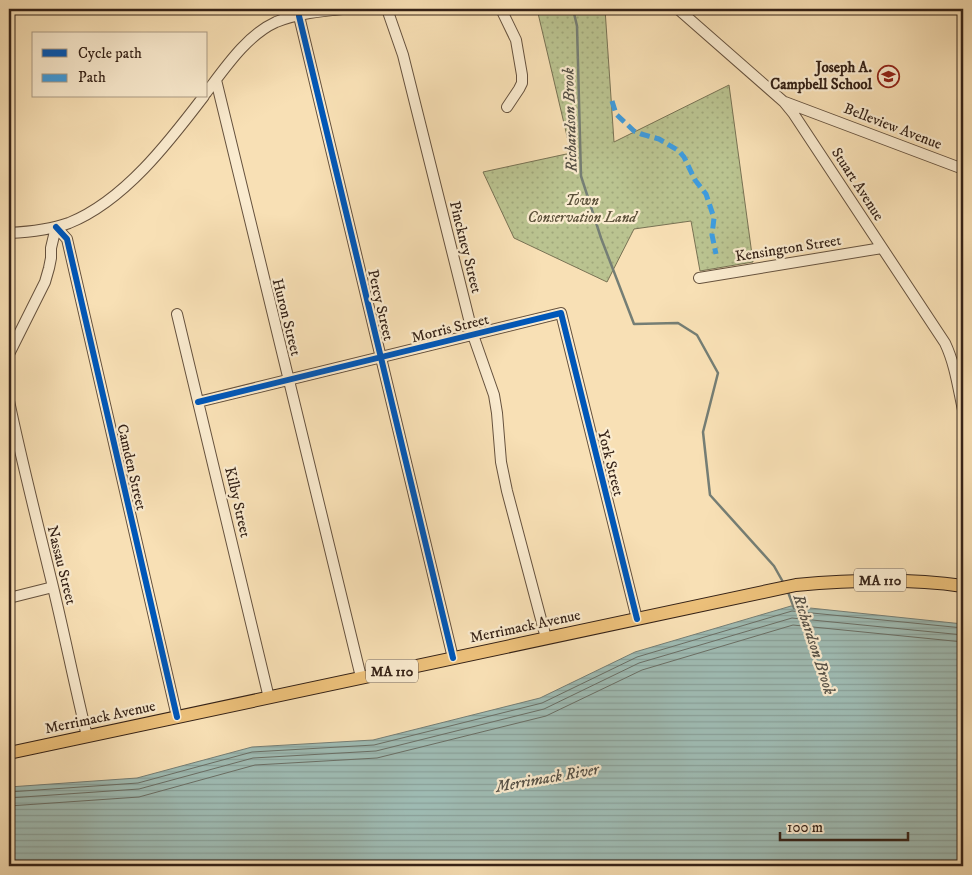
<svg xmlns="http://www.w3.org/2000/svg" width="972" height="875" viewBox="0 0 972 875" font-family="'IM FELL DW Pica',serif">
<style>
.grass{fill:url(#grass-dots);stroke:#787254}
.water{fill:url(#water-rules);stroke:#757e75}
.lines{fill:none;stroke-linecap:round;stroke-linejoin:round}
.shore{stroke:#6a6f66;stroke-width:1}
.stream{stroke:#757e75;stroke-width:2.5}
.minor-casing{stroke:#66523e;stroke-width:12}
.major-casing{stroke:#352217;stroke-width:14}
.minor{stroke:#faebcf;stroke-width:10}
.major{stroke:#ecc07a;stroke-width:12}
.quiet{stroke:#3e9cdf;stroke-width:5;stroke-dasharray:10 5;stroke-linecap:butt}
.cycleway-casing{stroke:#faebcf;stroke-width:9}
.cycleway{stroke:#0057b8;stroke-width:6}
.labels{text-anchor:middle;stroke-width:4.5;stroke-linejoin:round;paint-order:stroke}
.shield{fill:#faebcf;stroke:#705e4e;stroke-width:1}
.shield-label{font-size:14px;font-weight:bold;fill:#352217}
.poi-label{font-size:15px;font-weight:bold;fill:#352217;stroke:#faebcf;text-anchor:end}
.street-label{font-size:15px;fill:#352217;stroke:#faebcf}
.park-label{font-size:15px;font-style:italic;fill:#5d523b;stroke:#faebcf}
.water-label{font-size:16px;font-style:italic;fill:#555046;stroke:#faebcf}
</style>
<defs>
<pattern id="grass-dots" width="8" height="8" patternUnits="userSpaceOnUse" patternTransform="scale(1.25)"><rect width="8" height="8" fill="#bac390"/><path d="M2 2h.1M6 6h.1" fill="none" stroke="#a0a77b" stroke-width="1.8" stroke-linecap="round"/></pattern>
<pattern id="water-rules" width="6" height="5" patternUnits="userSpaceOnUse" patternTransform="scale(1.25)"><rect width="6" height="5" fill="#9fbcb4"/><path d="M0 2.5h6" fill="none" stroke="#8aa19a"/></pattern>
</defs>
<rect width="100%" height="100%" fill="#f8e0b5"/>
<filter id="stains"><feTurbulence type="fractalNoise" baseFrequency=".004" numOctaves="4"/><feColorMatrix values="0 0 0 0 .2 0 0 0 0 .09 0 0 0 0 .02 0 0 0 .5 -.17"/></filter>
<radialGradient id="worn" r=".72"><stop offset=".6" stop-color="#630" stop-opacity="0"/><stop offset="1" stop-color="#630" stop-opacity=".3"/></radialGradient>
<path class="grass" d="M537,9H605L614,142L729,85L753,262L700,271L691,221L634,229L607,282L514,238L483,172L571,153Z"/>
<path class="water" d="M791,606L963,624V866H9V787L137,778L252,747L373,740L540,698L635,652Z"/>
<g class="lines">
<path class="shore" d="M9,792L138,783L252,752L374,745L542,703L637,657L792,611L963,628
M9,798L139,789L253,758L376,751L544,709L639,663L792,618L963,635
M9,806L139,797L255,765L377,758L546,716L642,670L793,625L963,642"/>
<path class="stream" d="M573,9L577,26L581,176L601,238L634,324L678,323L697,335L718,373L703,432L710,495L774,566L783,582
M788,592L794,608"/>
<defs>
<path id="minor" d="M387,9L403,55L473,335L494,395L497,413L501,462L507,491L546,638
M501,9L516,40L522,75V83L519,89L507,107
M678,9L784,102L793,113L945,343C955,364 958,387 963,410
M299,16L453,658
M216,80L361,677
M206,93C225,68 247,35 276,22C298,13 322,11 344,9
M785,102L963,169
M56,227L67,239L177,717
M9,233C29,232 50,230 69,223C124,201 169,142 204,96
M699,278L882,248
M177,314L269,698
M9,354L45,282L49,268L51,258V248L56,227
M9,401C22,463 38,525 53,587C65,637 75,687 87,736
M198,402L561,313L637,619
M9,598L53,587"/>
<path id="major" d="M9,753L796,585C852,580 907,578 963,586"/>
</defs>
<use href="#minor" class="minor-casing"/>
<use href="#major" class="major-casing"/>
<use href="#minor" class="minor"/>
<use href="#major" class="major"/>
<path class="quiet" d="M612,101L616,114L634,131L641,134L659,139L679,151L684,157L695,180L706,194L714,218L712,235L716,254"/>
<defs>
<path id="cycleway" d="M299,16L453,658
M56,227L67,239L177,717
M198,402L561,313L637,619"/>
</defs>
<use href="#cycleway" class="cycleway-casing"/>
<use href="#cycleway" class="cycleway"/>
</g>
<defs>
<symbol id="school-ring" viewBox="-11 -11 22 22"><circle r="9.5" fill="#faebcf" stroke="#8f2418" stroke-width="1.5"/><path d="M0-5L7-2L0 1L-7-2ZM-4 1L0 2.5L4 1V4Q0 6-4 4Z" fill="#8f2418"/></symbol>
</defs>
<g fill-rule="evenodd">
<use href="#school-ring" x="876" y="64" width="25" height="25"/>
</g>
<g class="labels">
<g class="shield">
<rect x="854" y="568.5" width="52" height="23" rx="4"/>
<rect x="366" y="659.5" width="52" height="23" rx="4"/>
</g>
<g class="shield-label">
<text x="880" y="585">MA 110</text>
<text x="392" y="676">MA 110</text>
</g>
<g class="poi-label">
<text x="872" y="72">Joseph A.<tspan x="872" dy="17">Campbell School</tspan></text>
</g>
<g class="street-label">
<text transform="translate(893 126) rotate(21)" y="5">Belleview Avenue</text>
<text transform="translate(858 184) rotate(57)" y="5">Stuart Avenue</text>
<text transform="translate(466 247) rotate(76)" y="5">Pinckney Street</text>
<text transform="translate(788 248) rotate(-9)" y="5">Kensington Street</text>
<text transform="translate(381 305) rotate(77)" y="5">Percy Street</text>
<text transform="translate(287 317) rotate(76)" y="5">Huron Street</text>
<text transform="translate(450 328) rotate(-14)" y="5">Morris Street</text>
<text transform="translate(611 463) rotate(76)" y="5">York Street</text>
<text transform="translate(132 467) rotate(77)" y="5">Camden Street</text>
<text transform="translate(238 502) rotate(77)" y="5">Kilby Street</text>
<text transform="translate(62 565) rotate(76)" y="5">Nassau Street</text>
<text transform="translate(525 626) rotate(-12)" y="5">Merrimack Avenue</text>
<text transform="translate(100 717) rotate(-12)" y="5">Merrimack Avenue</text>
</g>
<g class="park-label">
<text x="582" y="205">Town<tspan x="582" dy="17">Conservation Land</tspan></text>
</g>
<g class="water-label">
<text transform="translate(569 120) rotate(-92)" y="6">Richardson Brook</text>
<text transform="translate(815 644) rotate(72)" y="6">Richardson Brook</text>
<text transform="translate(547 777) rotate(-10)" y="6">Merrimack River</text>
</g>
</g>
<rect width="972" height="875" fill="none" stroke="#f8e0b5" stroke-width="30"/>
<rect x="10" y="10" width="952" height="855" fill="none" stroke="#352217" stroke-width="2.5"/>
<rect x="15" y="15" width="942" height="845" fill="none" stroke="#352217"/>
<rect x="32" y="32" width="175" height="65" fill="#faebcf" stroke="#ab9b85"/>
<rect x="42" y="49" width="25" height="8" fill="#0057b8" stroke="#ab9b85"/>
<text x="78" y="58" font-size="15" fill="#352217">Cycle path</text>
<rect x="42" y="74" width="25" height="8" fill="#3e9cdf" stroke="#ab9b85"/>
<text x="78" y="82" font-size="15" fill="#352217">Path</text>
<path d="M780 832v8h128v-8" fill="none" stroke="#352217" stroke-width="2.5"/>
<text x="787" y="832" font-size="15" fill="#352217" stroke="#faebcf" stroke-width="4" paint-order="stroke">100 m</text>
<rect width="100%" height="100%" filter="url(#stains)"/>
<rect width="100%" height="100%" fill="url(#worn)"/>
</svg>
